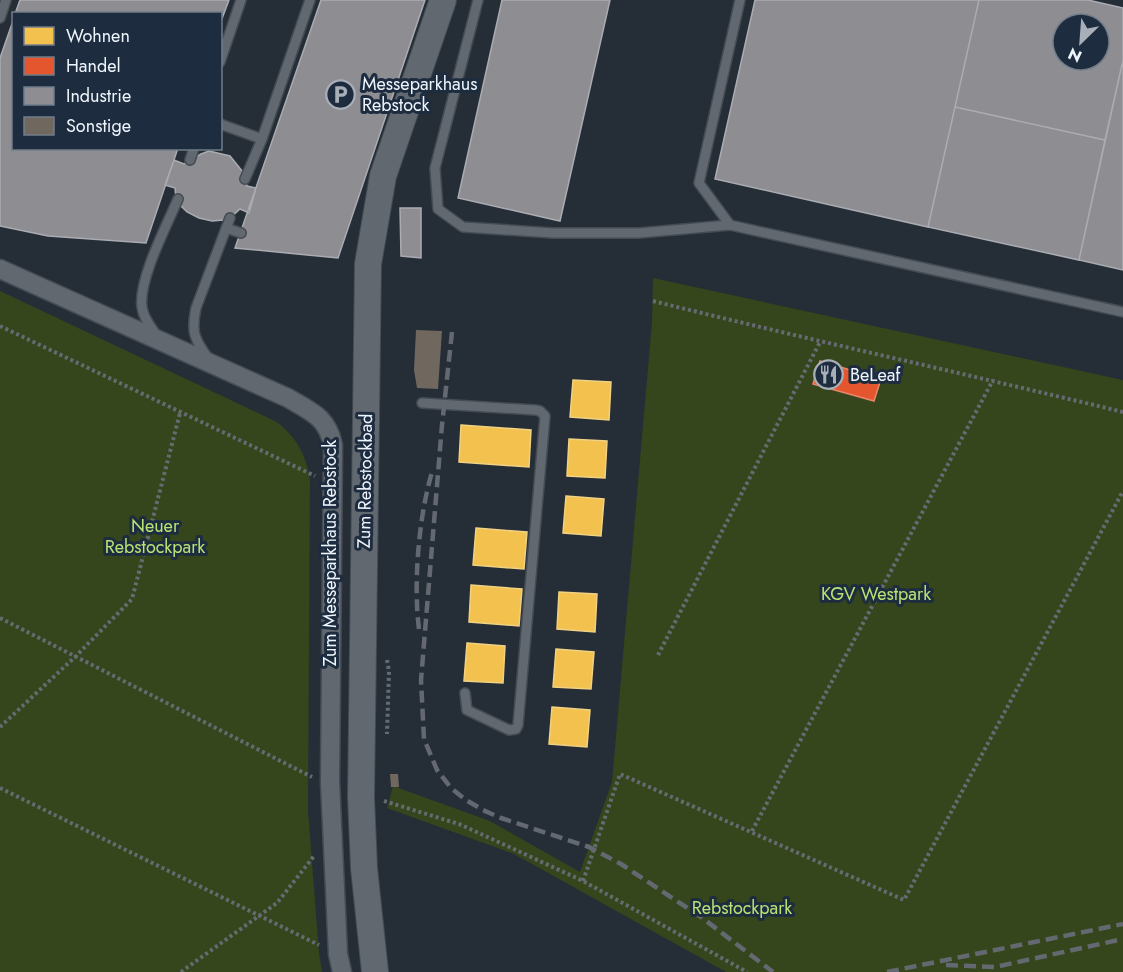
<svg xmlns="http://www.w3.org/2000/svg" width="1123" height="972" viewBox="0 0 1123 972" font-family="Jost,sans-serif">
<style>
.green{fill:#35451c}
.homes{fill:#f2c14e;stroke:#f1d182;stroke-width:1.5}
.shops{fill:#e4572e;stroke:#e7866c;stroke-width:1.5}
.industry{fill:#8d8d92;stroke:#aaacb2;stroke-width:1.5;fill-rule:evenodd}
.building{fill:#70685e}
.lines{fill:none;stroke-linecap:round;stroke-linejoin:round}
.lane-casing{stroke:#454b53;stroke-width:12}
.street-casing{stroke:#454b53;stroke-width:21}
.secondary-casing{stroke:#454b53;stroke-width:28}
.path{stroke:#666b72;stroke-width:4;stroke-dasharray:3 3;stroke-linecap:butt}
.lane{stroke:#61686f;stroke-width:9}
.street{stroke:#61686f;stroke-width:18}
.secondary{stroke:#61686f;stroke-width:26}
.rail{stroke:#646971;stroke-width:4.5;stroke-dasharray:12 6;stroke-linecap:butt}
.labels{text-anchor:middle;stroke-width:6;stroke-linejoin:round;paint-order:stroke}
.poi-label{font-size:18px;fill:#eff5fd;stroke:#1d2c3f;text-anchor:start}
.street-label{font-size:18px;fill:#eff5fd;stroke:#1d2c3f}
.park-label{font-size:18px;fill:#b9e375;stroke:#1d2c3f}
</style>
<rect width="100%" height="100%" fill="#252d37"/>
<path class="green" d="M653,278L1123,380V972H726L514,854L387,808L393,786L490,821L580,872L612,782L652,322Z
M0,291L277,422C297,438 307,456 310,481L308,811L319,953L322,972H0Z"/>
<path class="homes" d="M573,380L611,382L609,420L570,417Z
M461,425L531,430L529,467L459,462Z
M569,439L607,441L605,478L567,476Z
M566,496L604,499L601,536L563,533Z
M476,528L527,532L524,569L473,565Z
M471,585L522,589L519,626L469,622Z
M559,592L597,594L595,632L557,629Z
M467,643L505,646L503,683L464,681Z
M556,649L594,652L591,689L553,687Z
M552,707L590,710L587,747L549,744Z"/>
<path class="shops" d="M820,361L881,379L874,401L813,384Z"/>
<path class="industry" d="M20,0H229L220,24V14H15Z
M321,0H425L338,258L235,248Z
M502,0H610L560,221L458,198Z
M755,0H979L928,227L715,179Z
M979,0H1088L1123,8V60L1105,140L955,107ZM1063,24H1099V60H1063Z
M14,18V148H178L146,243L48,236L0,226V58Z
M1123,60V270L1079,260Z
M955,107L1105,140L1079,260L928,227Z
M209,151L230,156L243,172L247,186L256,188L249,213L240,209L230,218L224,220L212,221L199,218L187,212L181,206L176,198L175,188L165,185L174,160L184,164L201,154Z
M400,208H421V258L401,256Z"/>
<path class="building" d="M416,330L442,331L438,389L417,388L414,370Z
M390,774H398L399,787H391Z"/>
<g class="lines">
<defs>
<path id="lane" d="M478,0L435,168L438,209L463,227L553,233H639L730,225
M740,0L699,183L730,225L1123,312
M0,18L6,0
M220,62L241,0
M220,124L262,139
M190,160L194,148
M245,179L262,139L310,0
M226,228L241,233
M157,336C151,327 143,318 142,307C138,280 167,225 178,199
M208,358C194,339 191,331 196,308L230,218
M422,403L535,410L540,411L545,416L518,725L516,729L509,730L467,710L465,693"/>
<path id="street" d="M0,269L288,398C312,412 327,417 333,445L330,782L338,954L342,972"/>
<path id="secondary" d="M375,972L364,868L361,797L368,264L383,176L443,0"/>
</defs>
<use href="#lane" class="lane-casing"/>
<use href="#street" class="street-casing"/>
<use href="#secondary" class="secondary-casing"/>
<path class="path" d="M653,301C810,340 967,374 1123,412
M0,326L315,476
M0,618L312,777
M658,655L820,342
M387,660L389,671L387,734
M0,727L76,656L132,599L180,413
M0,788L319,945
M384,801L459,824L492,839L583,881L747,972
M752,831L993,380
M583,881L620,774L904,900L1123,491
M181,972L277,903L314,856"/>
<use href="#lane" class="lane"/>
<use href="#street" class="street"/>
<use href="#secondary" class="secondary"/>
<path class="rail" d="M452,332L442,425L421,680L424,739L437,770L451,788L466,800L483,810L501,818L589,847L621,864L701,917L773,972
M419,629C413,583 419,513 433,469
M946,965L995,967L1123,939
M887,972L1123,924"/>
</g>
<defs>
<symbol id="parking-ring" viewBox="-11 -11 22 22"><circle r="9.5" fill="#1d2c3f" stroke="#a8afb8" stroke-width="1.5"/><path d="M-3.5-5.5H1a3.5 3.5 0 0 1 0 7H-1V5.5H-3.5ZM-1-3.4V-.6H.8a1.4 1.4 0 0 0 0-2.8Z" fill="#a8afb8"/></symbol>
<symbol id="restaurant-ring" viewBox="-11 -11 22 22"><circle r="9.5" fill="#1d2c3f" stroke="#a8afb8" stroke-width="1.5"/><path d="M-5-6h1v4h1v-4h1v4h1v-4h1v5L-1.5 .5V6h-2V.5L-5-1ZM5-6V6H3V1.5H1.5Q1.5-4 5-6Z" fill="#a8afb8"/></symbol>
</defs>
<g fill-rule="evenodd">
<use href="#parking-ring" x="324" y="78" width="33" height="33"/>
<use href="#restaurant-ring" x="812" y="358" width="33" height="33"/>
</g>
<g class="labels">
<g class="poi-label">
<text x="362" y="90">Messeparkhaus<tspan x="362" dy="21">Rebstock</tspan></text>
<text x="850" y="381">BeLeaf</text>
</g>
<g class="street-label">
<text transform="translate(365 481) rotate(-89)" y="6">Zum Rebstockbad</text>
<text transform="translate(330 553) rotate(-90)" y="6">Zum Messeparkhaus Rebstock</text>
</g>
<g class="park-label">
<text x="155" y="532">Neuer<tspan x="155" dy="21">Rebstockpark</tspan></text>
<text x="876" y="600">KGV Westpark</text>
<text x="742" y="914">Rebstockpark</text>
</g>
</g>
<rect x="12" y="12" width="210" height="138" fill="#1d2c3f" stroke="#717c8b" stroke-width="1.5"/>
<rect x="24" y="27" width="30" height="18" fill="#f2c14e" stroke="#717c8b" stroke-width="1.5"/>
<text x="66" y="42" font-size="18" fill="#eff5fd">Wohnen</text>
<rect x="24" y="57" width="30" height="18" fill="#e4572e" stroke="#717c8b" stroke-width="1.5"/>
<text x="66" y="72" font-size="18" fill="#eff5fd">Handel</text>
<rect x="24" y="87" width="30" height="18" fill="#8d8d92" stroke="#717c8b" stroke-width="1.5"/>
<text x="66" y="102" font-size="18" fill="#eff5fd">Industrie</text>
<rect x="24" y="117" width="30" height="18" fill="#70685e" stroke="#717c8b" stroke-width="1.5"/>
<text x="66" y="132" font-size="18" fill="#eff5fd">Sonstige</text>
<g transform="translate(1081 42) rotate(205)"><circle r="28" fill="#1d2c3f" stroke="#717c8b" stroke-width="1.5"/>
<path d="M0-4.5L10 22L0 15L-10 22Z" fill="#a8afb8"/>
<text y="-9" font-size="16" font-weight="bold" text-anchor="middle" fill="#eff5fd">N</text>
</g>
</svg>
